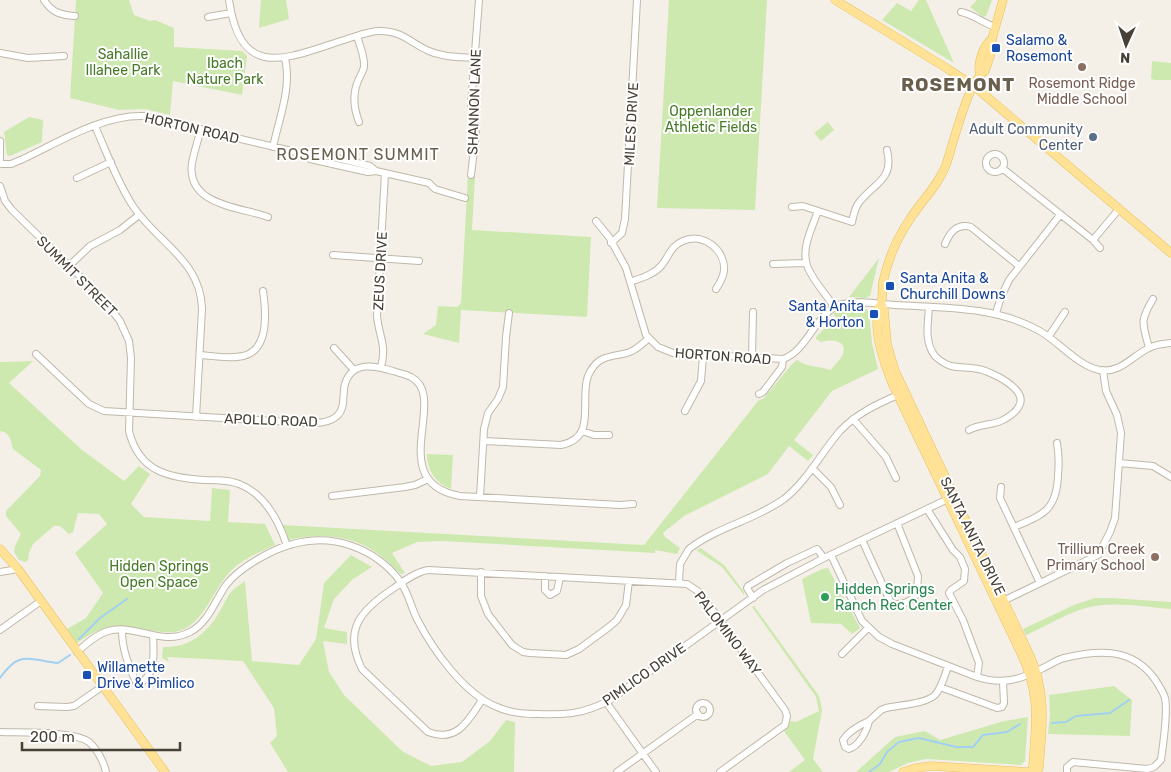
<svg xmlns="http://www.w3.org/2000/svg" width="1171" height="772" viewBox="0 0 1171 772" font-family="Rubik,sans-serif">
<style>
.green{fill:#cee9af}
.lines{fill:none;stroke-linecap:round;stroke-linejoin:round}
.stream{stroke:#a2d0f2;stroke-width:2}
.minor-casing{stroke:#c0b8a9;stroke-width:8}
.major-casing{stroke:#e7c062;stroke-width:9}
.minor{stroke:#fff;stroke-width:6}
.major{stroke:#ffe295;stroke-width:8}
.transit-dot{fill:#1a4fb4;stroke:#fff;stroke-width:2}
.education-dot{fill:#8d6e63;stroke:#fff;stroke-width:2}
.service-dot{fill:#5c6f8a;stroke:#fff;stroke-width:2}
.leisure-dot{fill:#2e9e5b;stroke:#fff;stroke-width:2}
.labels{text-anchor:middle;stroke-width:4;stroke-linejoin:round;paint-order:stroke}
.transit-label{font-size:14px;fill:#164399;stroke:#fff;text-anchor:start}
.park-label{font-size:14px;fill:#467a27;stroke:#fff}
.education-label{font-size:14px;fill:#785e54;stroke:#fff}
.street-label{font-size:14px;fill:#474036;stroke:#fff}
.service-label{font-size:14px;fill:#4e5e75;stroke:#fff;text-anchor:end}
.leisure-label{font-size:14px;fill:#27864d;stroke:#fff;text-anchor:start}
.quarter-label{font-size:16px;letter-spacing:1px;fill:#6a5f4d;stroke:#fff}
.district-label{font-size:19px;font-weight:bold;letter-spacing:1px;fill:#6a5f4d;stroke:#fff}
</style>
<rect width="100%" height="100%" fill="#f4f0e7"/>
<path class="green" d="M76,0H129L134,15L150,21L155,20L174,28V47L242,51L247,56L242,95L173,81L170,115L145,109L119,110L70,98Z
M261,0H286L289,19L259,28Z
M669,0H767L755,210L657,208Z
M919,0H926L954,63L882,20L897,3L911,11Z
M977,0H992L986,16L983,17L970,7Z
M1152,61L1171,63V80H1155L1151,79Z
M29,117L43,120L42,142L10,156L7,155L4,132Z
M828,122L834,130L821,141L814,133Z
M468,175L475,176L472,230L591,237L587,317L461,310L459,343L423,334L436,325L438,306L457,307L461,303Z
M879,258L870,296L866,298L849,297Z
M848,308L866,309L869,312L872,343L878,369L832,391L794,440L813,455L808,461L789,446L768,474L684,516L663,533L665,537L680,548L677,554L655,550V553L442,541L417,542L392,553L405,573L401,574C394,569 388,561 381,556C355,535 321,532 289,540L282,525L644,545L758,401L764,398L792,364L797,360C807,367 819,366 831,370C834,365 841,359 843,354C848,339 829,339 821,342L816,339V337L836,317L833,314L840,310Z
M33,361L9,383L81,449L124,481L139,466L150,474L131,504L144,517L210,521L212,488L230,490L228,522L265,524L275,545C260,552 242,559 230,572C213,589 206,620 182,630C171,634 160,632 148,630C117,623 104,624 77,643L67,629L86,618L103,593L75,553L107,524L99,514L78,513L73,532L69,534L60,526H54L33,544L29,553L28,560L25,562L19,560L14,552L15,546L21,534L6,516V511L40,476L41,470L13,449C11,441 10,432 0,431V362Z
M427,454L453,455L451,489C435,483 427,470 427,454Z
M701,548L724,565L744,592V595L722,567L696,550Z
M351,555L372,567L353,579L334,599L324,628L347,632V644L323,641L329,672L344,695L402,751L431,766L462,762L490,741L506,720L515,722L514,772H288L270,743L277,736L274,708L243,661L167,657L169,662L162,658L163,647C190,648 207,633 220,611C224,604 227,596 233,590C236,587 241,584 245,581L252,661L299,665L316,639L324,583Z
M828,568L860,628L852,634L841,624L811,623L802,579L822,569Z
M1095,598H1111L1171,602V609C1146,607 1114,601 1090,607C1068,612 1047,626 1026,635L1023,629L1074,605Z
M754,606L819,696L822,710L813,759L823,772H789L805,760L784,731L791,721L796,722L819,711L816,697L752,607Z
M1114,686L1132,700L1130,736L1048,734L1050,714L1049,695Z
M1028,717L1025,761L1021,765L926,759L908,763L889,772H856L895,737L925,731L940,740L1004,721Z"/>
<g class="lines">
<path class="stream" d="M79,639L100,618L127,599
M0,678C20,649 30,660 58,663L70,655
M1052,723L1066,722L1076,716L1110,713L1129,700
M869,772L880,764L887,752L899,742L919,738L956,747H973L983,735L1007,732L1020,724"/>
<defs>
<path id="minor" d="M44,0C52,13 61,15 75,16
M229,0C241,84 289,57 347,39C357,36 369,31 380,31C403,31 410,43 429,51C443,57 459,57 474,58
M961,12C973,14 983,23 995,27
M208,17L231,13
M357,36C360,46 365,57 364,67C363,72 360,76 358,81C352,95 354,109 359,122
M0,53L28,58L64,56
M95,126C106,151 116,179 131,203C155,242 201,259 202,309L196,417
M201,129C198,140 194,152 192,163C186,206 241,207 268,217
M0,141V160
M273,147C279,118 292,88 285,58
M302,154L312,152L370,166L376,171
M986 163a9 9 0 1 1 18 0a9 9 0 1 1-18 0Z
M0,164H11L23,159C59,142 104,114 144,116L300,153L310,159L368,172L376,171L429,183L435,189L465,198
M1002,168L1093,240L1100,248
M471,175L476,133L471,105L479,0
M77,178L111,162
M0,186L5,201L12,210L104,300L120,321L129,341L131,358L129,431C139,472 169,478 205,480C217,480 229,480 239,484C265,494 279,521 287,546
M792,207L803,206L852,222C854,214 855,206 861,200C876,182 894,179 887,150
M818,211C812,228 800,250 808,268C814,282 826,294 834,307
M596,221L609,237L626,268L646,335L658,347L673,353L783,359C809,350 815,311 843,304C859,300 879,304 895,305C944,308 992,306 1036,329C1057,339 1076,365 1099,370C1120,374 1132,356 1149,348C1156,344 1163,344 1171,343
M1093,240L1119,209
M611,243L622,233L625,219L637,0
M945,244C950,232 957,223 971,227L1019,266
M333,255L419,261
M773,264L806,263
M69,266L90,246L120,230L139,215
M630,282C641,278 653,275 661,266C669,257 670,246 683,241C703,232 726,250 724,271C723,278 720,283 716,289
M929,307C928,323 924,342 935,356C939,360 945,364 951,366C960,368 969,367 978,369C990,371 1029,389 1019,406C1017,411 1010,416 1005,419C994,426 981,423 969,430
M996,313L1001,297L1009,280L1060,215
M1049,336L1065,312
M334,348L354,370
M1149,348C1143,324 1139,322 1153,299
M36,354L89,404L104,411L308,423C318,423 329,423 337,416C346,408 342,394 345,384C352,360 376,366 393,371C399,373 406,374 411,377C450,397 383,482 460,496L620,505L633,504
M200,355C213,356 230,359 243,356C270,350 266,311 263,291
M752,358L753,312
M381,367C387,345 379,337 377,316L385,173
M759,394L763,392L782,367L783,359
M685,411L701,381L703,356
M853,419L886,457L896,478
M582,431L594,435H609
M484,441L561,445C598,438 579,400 588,376C598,353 612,358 630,352C637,349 643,343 649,338
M1119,463L1153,466L1171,477
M812,468L831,487L840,505
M1001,487L1000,498L1040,583
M332,496L405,487L415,485L428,479
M480,497L484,429L488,413L498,399L503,387L506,337L509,313
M927,509L953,550L960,557L965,569L964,581L951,590L949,593L963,620L979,663L977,677
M1014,527C1043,515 1057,510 1058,475C1059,464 1059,454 1057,443
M862,540L891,603C901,606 912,602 917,593L918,576L897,523
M831,555L862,621L879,637L892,644L977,677C1002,685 1020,680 1043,668C1050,665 1056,660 1064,658C1097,650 1131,647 1154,678C1158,684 1163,691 1165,698C1168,711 1163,746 1161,760L1154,767L1147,769L1073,762L1067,767V772
M0,572L18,569
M481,572V596L488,614L512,645L523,652L530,653L566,655L579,649L609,627L617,620L626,605L629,581
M545,576V590L550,595L557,591L560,577
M679,583L680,564L689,549C717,527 755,520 784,499C807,481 821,453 840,431C856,414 877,404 898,395
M753,598L747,588L748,586L787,563L817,549L824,558
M1001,602L1098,555L1110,532L1115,518L1121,433L1117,415L1106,391L1103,370
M0,630L41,601
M122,630C122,649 128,664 136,682L138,684C156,677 154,652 153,636
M77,652C86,644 97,634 108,631C136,623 161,647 190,632C208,623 215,601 226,585C239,568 272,549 293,544C333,533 375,548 400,581C408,592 411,607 417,619C433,650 464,694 497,707C510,713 523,714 537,714C566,715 584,714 610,700L763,590L824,558L950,498
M842,654L868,628
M940,687L997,708L1002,707L1004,703L1003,682
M482,700C468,721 457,743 428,732L362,669C342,629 362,609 394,588C404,581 416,572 428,570L687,584L699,592L711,608L785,710L787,716L785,725L720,772
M606,702L656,772
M696 710a7 7 0 1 1 14 0a7 7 0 1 1-14 0Z
M38,706L67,707L74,706L103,686
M869,721L881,710L886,708C899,705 926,704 935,695C942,687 945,675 948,666
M869,721C867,731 859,746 849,749L845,747L843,740C848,732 860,725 869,721Z
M0,732C20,733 74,731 89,742C97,749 104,762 106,772
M617,772L698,714"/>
<path id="major" d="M835,0L948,69L974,86L1171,253
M1003,0L992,39C994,49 988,61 985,71C968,80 953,145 946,165C938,186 922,200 910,219C897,238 888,259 883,282C882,289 883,297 881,304C879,310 878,305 878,311C874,335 884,363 893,385L1021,653C1041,695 1036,722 1033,767L1034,772
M980,74C977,64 983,45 992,39
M881,304L884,310L887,344L895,371L1030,656C1047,692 1042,729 1039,768L1037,772
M0,549L18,569L165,772
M903,772L916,768L931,766L1028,772"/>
</defs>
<use href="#minor" class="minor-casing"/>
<use href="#major" class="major-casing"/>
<use href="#minor" class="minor"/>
<use href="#major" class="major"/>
</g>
<g class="transit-dot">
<rect x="991" y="43" width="10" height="10" rx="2.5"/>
<rect x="885" y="281" width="10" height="10" rx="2.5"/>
<rect x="869" y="309" width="10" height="10" rx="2.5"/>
<rect x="82" y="670" width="10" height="10" rx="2.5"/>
</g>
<g class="education-dot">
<circle cx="1082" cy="67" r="5"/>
<circle cx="1155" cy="557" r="5"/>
</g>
<circle class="service-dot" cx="1093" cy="137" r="5"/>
<circle class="leisure-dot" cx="825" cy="597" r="5"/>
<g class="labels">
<g class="transit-label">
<text x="1006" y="45">Salamo &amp;<tspan x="1006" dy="16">Rosemont</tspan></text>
<text x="900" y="283">Santa Anita &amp;<tspan x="900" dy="16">Churchill Downs</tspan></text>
<text x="864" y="311" text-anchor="end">Santa Anita<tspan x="864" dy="16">&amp; Horton</tspan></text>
<text x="97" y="672">Willamette<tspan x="97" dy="16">Drive &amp; Pimlico</tspan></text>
</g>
<g class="park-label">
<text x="123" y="59">Sahallie<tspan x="123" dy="16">Illahee Park</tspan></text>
<text x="225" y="68">Ibach<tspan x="225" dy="16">Nature Park</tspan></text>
<text x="711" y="116">Oppenlander<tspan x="711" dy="16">Athletic Fields</tspan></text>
<text x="159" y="571">Hidden Springs<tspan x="159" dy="16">Open Space</tspan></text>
</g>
<g class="education-label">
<text x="1082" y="88">Rosemont Ridge<tspan x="1082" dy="16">Middle School</tspan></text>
<text x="1145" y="554" text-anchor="end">Trillium Creek<tspan x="1145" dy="16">Primary School</tspan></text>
</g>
<g class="street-label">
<text transform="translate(474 102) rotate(-88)" y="5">SHANNON LANE</text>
<text transform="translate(631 124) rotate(-87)" y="5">MILES DRIVE</text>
<text transform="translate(192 128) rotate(13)" y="5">HORTON ROAD</text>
<text transform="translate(380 271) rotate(-87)" y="5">ZEUS DRIVE</text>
<text transform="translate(77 276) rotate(45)" y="5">SUMMIT STREET</text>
<text transform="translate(723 356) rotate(4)" y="5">HORTON ROAD</text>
<text transform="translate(271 420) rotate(2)" y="5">APOLLO ROAD</text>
<text transform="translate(973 536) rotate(64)" y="5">SANTA ANITA DRIVE</text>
<text transform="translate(728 633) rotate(53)" y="5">PALOMINO WAY</text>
<text transform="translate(644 674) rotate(-35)" y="5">PIMLICO DRIVE</text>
</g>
<g class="service-label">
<text x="1083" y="134">Adult Community<tspan x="1083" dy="16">Center</tspan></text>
</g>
<g class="leisure-label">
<text x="835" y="594">Hidden Springs<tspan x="835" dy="16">Ranch Rec Center</tspan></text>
</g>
<g class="quarter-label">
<text x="358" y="160">ROSEMONT SUMMIT</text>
</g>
<g class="district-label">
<text x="958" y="91">ROSEMONT</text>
</g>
</g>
<g transform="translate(1126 45) rotate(183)" stroke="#ffffff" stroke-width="4" paint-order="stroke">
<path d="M0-4L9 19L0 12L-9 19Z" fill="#474036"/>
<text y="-8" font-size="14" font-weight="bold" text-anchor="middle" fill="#474036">N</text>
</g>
<path d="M22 742v8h158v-8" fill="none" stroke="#474036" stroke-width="2.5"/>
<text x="30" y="742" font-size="15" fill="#474036" stroke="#ffffff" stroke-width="4" paint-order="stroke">200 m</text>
</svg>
